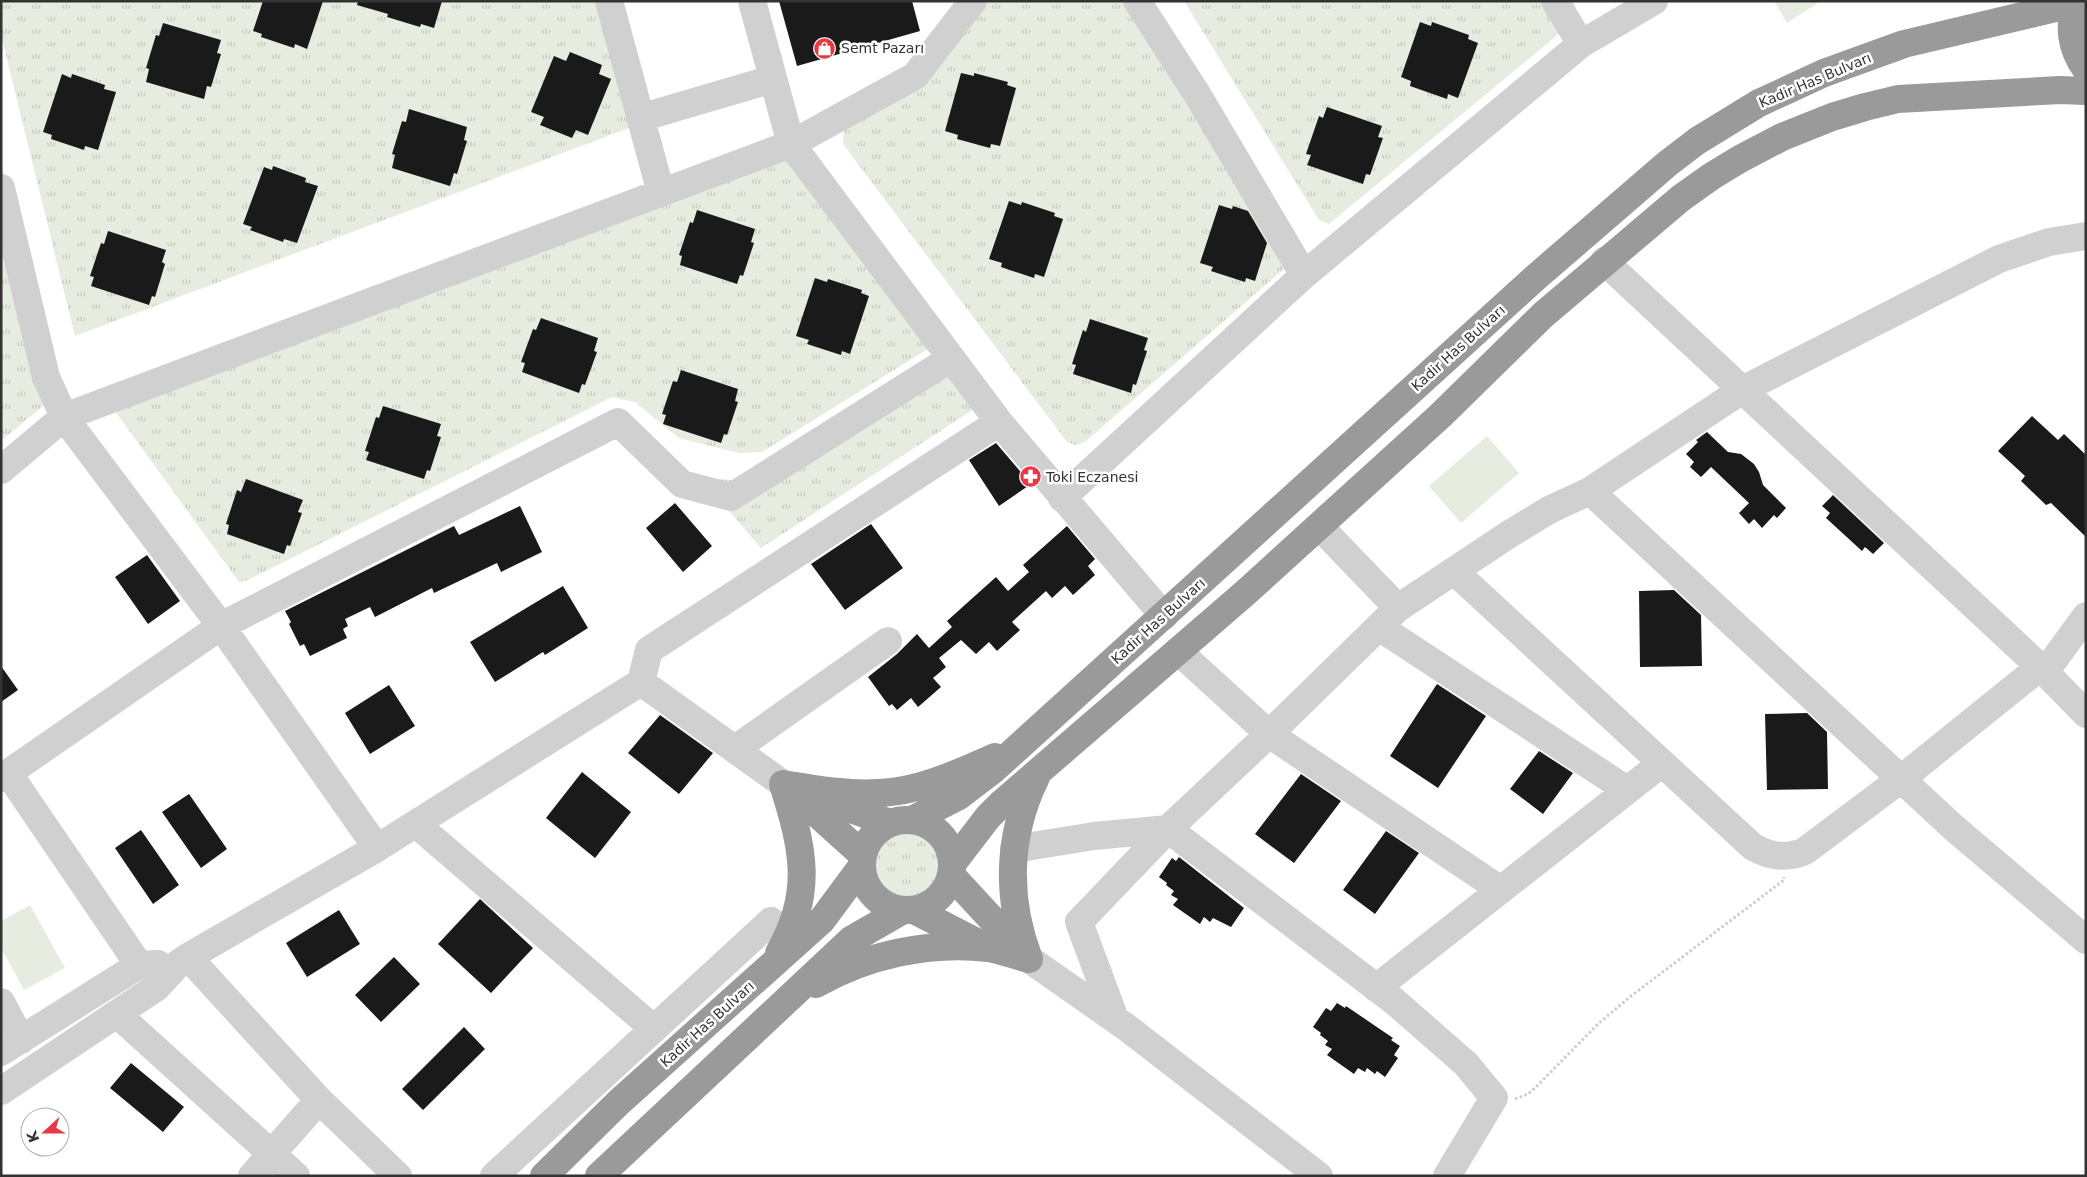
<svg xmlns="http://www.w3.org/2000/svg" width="2087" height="1177" viewBox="0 0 2087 1177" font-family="'DejaVu Sans',sans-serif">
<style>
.grass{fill:url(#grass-tufts)}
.garden{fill:#e6ecdf}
.building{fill:#1a1a1a}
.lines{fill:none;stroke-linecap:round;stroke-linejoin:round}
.path{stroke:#cdcdcd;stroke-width:3;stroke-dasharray:2.5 2.5;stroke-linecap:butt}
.minor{stroke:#d0d0d0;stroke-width:28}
.highway{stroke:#9a9a9a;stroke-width:28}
.labels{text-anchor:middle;stroke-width:5;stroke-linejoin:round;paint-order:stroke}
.poi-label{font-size:14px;fill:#333;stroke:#fff;text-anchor:start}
.street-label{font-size:14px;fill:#333;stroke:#fff}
</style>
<defs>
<pattern id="grass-tufts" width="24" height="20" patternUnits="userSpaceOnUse" patternTransform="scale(1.25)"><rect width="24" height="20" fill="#e6ecdf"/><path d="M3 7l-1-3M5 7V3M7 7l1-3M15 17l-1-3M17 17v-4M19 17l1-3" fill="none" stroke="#c6cbc0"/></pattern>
</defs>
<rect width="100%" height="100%" fill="#fff"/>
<path class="grass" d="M3,1H602L637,125L75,336L1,35V5Z
M989,1H1151L1301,254L1085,442L1075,445L1067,442L843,144L844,128L919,80Z
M1184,1H1574L1578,18L1329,224L1319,220Z
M811,147L919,299L944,339L762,452L739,453L679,438L635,402L612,397L248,580L239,582L112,407Z
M1,163L57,391L50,400L1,441Z
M962,361L991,398L761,548L706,484L709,478L741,481Z
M871 865a36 36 0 1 1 72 0a36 36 0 1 1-72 0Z"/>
<path class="garden" d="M1774,1H1821L1787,23Z
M1487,436L1519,473L1461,523L1429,486Z
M30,905L65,968L24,990L1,948V921Z"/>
<path class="building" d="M263,1H323L307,49L295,44L294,48L261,37L262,34L253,31Z
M358,1H442L434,28L421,24L420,27L387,17L388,14L357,5Z
M779,1H912L920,31L797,66Z
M1420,22L1431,26L1432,22L1469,35L1468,39L1478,43L1458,98L1448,94L1447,99L1410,86L1411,81L1401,77Z
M163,23L221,40L217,53L221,54L211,87L207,86L204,99L146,82L149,69L146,68L156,35L159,36Z
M570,52L602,65L599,74L611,79L588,135L576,130L572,138L540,125L544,117L531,112L554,56L566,61Z
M961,73L974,76V73L1008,82L1007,85L1016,88L1000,146L991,144L990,148L957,139L958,135L945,131Z
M62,74L71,78L72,74L105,85L104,89L116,92L98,150L85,146L84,150L51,139L52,135L43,132Z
M1327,107L1382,126L1378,137L1383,138L1370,175L1366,174L1363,184L1307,165L1311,155L1306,154L1319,116L1323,118Z
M409,109L467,127L464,140L467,141L457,174L454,173L450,186L392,168L395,155L392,154L402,121L406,122Z
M273,166L306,178L305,182L318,186L297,243L284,239L283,242L250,230L252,227L243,224L264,167L272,170Z
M1009,201L1021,205L1022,202L1055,213L1054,216L1063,219L1044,277L1035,274L1034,278L1001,267L1002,263L989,259Z
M1219,205L1232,209L1233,206L1248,211L1267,243L1255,281L1246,278L1245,282L1211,271L1213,267L1200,263Z
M697,210L755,229L751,242L754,243L743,276L740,275L737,284L680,265L682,256L679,255L690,222L693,223Z
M108,231L166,250L162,262L165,264L155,297L152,296L149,305L91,286L94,277L90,276L101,243L104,244Z
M815,278L827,282L828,279L862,290L861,293L869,296L850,354L842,351L841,355L807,344L809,340L796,336Z
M541,318L598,338L594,351L597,352L585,385L582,384L579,393L522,372L525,363L521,362L533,329L536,330Z
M1090,319L1148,338L1144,350L1147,351L1136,385L1133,384L1131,393L1073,374L1076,365L1072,364L1083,330L1086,332Z
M681,370L738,389L735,401L738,402L727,435L724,434L721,443L663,424L666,415L662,414L673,381L677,382Z
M383,406L441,424L437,436L441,437L430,471L427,470L424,479L366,460L369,452L365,451L376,417L379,418Z
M2032,416L2058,440L2064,434L2086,455V537L2051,503L2046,505L2021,481L2025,476L1998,451Z
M1707,432L1728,452L1741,454L1754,464L1759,472L1763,485L1786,508L1777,518L1774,515L1762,528L1754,519L1749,524L1739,513L1749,503L1711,467L1701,477L1690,467L1694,462L1686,454L1698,442L1696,440Z
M996,443L1031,484L999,506L969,460Z
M246,479L303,500L298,512L302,513L290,546L287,545L284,554L227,534L229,525L226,524L237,490L241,492Z
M1833,495L1884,543L1873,554L1865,547L1862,551L1826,518L1830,513L1822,506Z
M675,503L712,546L683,572L646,528Z
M520,506L542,552L501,572L497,563L434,593L432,588L375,617L370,607L345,619L348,626L343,629L347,638L310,656L304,644L300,646L289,624L291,622L285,611L454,526L459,535Z
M871,524L903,568L845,610L811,564Z
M1067,526L1095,559L1088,566L1095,575L1073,595L1065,586L1052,598L1046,591L1012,622L1020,630L997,651L989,642L976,654L961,640L939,658L946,667L933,678L941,687L918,707L911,698L897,710L892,704L889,706L868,677L897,654L917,634L929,648L952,627L947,621L996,577L1008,591L1029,572L1023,565Z
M147,555L180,601L148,624L115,577Z
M563,586L588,628L545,655L543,652L495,682L470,642Z
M1674,590L1701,615L1702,666L1640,667L1639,591Z
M1,666L18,690L1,702Z
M1437,684L1486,716L1438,788L1390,756Z
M389,685L415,726L370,754L345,713Z
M1807,713L1827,732L1828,789L1767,790L1765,714Z
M660,715L713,753L679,794L628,753Z
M1539,751L1573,773L1543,814L1510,789Z
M582,772L631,812L595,858L546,818Z
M1301,774L1341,801L1294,863L1255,834Z
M189,794L227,849L201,868L162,812Z
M141,830L179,885L153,904L115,848Z
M1386,831L1419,853L1375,914L1343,890Z
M1179,857L1244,908L1231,927L1213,918L1210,922L1204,917L1200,924L1173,905L1178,899L1171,895L1174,891L1166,885L1167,883L1159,877L1172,858L1176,861Z
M480,899L533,948L491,993L438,944Z
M339,910L360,944L307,977L286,943Z
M394,957L420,984L381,1022L355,995Z
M1337,1003L1345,1008L1346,1006L1393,1038L1391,1040L1400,1046L1394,1055L1398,1058L1385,1077L1377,1071L1375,1074L1367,1068L1365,1072L1358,1068L1354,1074L1327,1055L1332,1049L1325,1045L1328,1041L1320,1035L1321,1033L1313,1027L1326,1008L1331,1011Z
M464,1027L485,1049L423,1110L402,1089Z
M131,1063L184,1107L163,1132L110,1088Z"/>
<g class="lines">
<path class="path" d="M1515,1099L1528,1094L1535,1088L1598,1024L1631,996L1784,880V877"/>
<path class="minor" d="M609,1L661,193
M752,1L791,144L999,422L1164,616
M1137,1L1197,94L1304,275
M1555,1L1581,44
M640,118L759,83
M1,188L46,377L64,417L221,626L377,848L641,682L783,784
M1604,261L2040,667L2086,714
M1,470L64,417L791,144L915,76L973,1
M1590,491L1954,828L2086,940
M1062,498L1304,275L1581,44L1654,1
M1319,526L1398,608
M1454,571L1753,847C1771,857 1787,859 1805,851L1901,779L2040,667
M1379,627L1627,790
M1178,651L1269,734L1501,890
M2045,672L2086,616
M641,682L649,650L999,422
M735,749L888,641
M8,773L139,965
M1,778L221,626L618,422L682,484L731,497L950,359
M416,824L653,1028
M1014,849L1094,836L1168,829L1269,734L1398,608L1508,535L1549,510L1590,491L1742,390L1999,259L2049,242L2086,236
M188,957L319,1100L398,1176
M1029,959L1126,1027L1319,1176
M1376,988L1662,763
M1,1002L21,1040
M117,1014L296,1176
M1115,1019L1079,922L1168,829L1394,1001L1466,1064L1494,1098L1447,1176
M1,1052L139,965L158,964
M1,1091L157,987L179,963L188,957L377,848
M252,1176L319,1100
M494,1176L771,921"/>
<path class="highway" d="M2078,1C2067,24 2071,49 2086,69
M783,784C815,789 847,795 878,793C918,792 959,773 995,757
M794,793L863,855
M826,800L890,823
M862 865a45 45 0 1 1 90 0a45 45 0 1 1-90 0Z
M912,820L959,796L993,770L1535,278L1667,164L1697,141L1759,103L1824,73L1904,44L2077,3
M952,864L988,817L1002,803L1244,594L1441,415L1543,315L1681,198L1712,176L1740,159L1782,137L1832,117L1865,107L1898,99L2060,90L2086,91
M951,875L1023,953
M914,910L982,945
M779,953C814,892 803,848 783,784
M1029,959C1006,899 1007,836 1036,777
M816,984C866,955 930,941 988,948C1001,950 1016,956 1029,959
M544,1176L618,1103L822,920L862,866
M599,1176L851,940L903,910"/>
</g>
<defs>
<symbol id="shop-disc" viewBox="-11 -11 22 22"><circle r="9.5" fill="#e63946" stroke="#fff"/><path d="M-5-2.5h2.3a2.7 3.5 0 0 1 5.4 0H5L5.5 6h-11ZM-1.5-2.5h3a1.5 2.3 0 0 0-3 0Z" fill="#fff"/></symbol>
<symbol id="pharmacy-disc" viewBox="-11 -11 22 22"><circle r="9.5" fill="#e63946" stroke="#fff"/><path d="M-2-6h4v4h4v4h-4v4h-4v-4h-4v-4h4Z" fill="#fff"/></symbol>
</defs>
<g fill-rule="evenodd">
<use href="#shop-disc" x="812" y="36" width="25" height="25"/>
<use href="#pharmacy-disc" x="1018" y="464" width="25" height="25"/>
</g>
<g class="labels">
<g class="poi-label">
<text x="841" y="53">Semt Pazarı</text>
<text x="1046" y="482">Toki Eczanesi</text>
</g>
<g class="street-label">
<text transform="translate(1815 80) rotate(-23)" y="5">Kadir Has Bulvarı</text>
<text transform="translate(1458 348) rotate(-42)" y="5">Kadir Has Bulvarı</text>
<text transform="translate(1158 621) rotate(-42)" y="5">Kadir Has Bulvarı</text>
<text transform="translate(707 1024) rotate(-42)" y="5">Kadir Has Bulvarı</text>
</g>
</g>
<rect width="2087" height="1177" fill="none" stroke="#333333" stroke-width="5"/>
<g transform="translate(45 1132) rotate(249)"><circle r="24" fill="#ffffff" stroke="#adadad"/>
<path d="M0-4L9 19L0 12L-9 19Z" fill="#e63946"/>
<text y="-8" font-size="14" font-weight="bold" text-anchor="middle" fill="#333333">K</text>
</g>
</svg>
